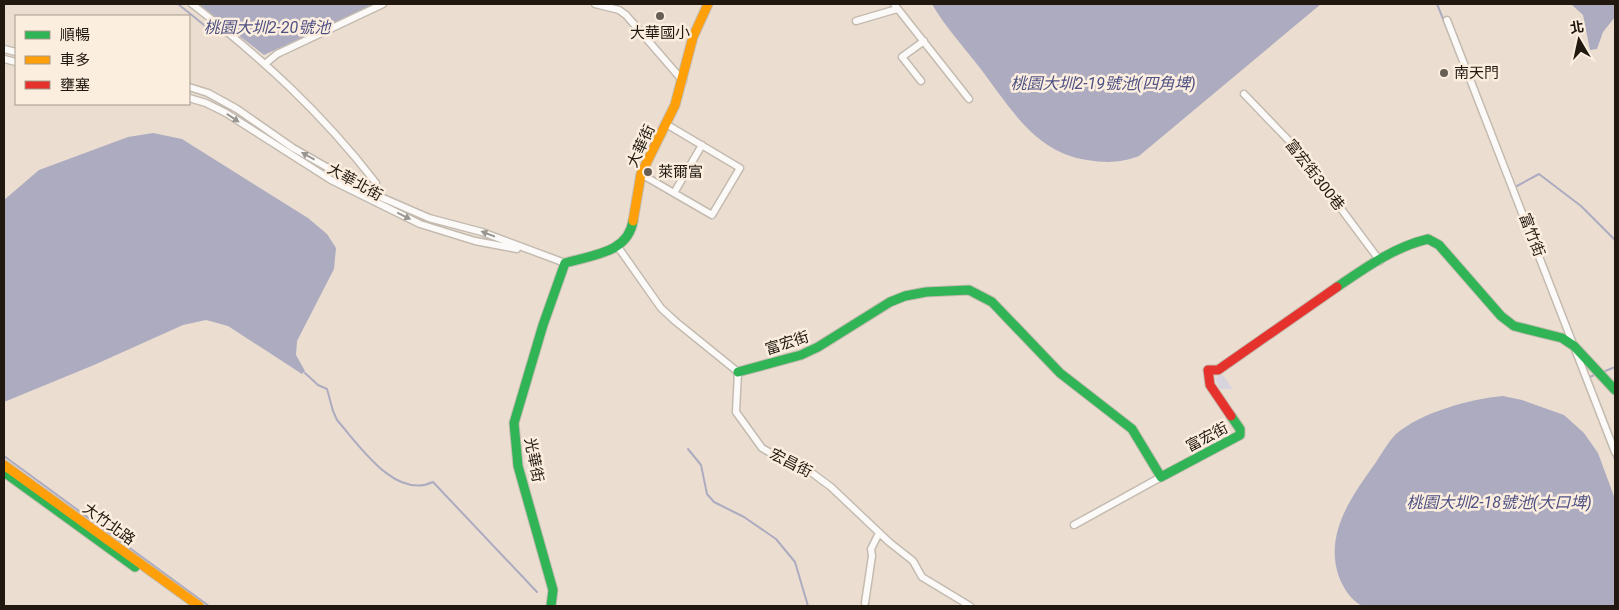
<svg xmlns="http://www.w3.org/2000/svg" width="1619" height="610" viewBox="0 0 1619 610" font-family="Roboto,'Noto Sans TC',sans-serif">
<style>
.green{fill:#d8d4dd}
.water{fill:#acabc0}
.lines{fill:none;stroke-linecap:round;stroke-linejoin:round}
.stream{stroke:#acabc0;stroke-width:2}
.street-casing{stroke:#c4bbb0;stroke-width:9}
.fast-casing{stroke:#c4bbb0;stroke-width:11}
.slow-casing{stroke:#c4bbb0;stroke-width:11}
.jam-casing{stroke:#c4bbb0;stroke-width:11}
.street{stroke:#fcfaf8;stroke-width:6}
.fast{stroke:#30b455;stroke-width:9}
.slow{stroke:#ff9f0a;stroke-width:9}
.jam{stroke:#e5322d;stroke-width:9}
.oneway{fill:#999590}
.poi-dot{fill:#685e54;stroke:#fceedf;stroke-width:2}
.labels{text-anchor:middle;stroke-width:5;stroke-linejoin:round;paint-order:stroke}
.poi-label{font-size:15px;fill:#211910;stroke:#fceedf;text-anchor:start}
.street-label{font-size:15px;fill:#211910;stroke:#fceedf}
.water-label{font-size:16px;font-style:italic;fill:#4d5184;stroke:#fceedf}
</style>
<rect width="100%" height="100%" fill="#ebded1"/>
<path class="green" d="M1222,374L1233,389H1220L1215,378Z"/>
<path class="water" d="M198,4H376L264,55Z
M932,4H1321L1139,156C1120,163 1106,163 1087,160C1034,152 1010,107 980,68C964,47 945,27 932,4Z
M1571,4H1615V17L1603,32L1597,49L1590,50L1583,15Z
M153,133L182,139L308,218L327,234L336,248L334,269L297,341L296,355L305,371L302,374L228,326L206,320L183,325L94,365L4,402V200L39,170L128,137Z
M1503,396L1522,400L1564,415L1584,433L1598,453L1615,499V606H1362C1350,599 1344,589 1339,577C1324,535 1351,497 1374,465C1381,455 1388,442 1396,434C1422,412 1470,399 1503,396Z"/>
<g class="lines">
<path class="stream" d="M178,4L209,29
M1437,4L1451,38
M1517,186L1539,174L1581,206L1615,240
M1603,372L1615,367
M305,373L318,385L327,389L333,411L337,420C359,445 395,500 433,482L537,592
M1590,377L1596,374
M688,449L701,465L707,494L714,502L744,517L776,539L795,562L808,606
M1613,453L1615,460
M4,456L209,606"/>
<defs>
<path id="street" d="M192,4C263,59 321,112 376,183L375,196
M595,4L619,10L626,15L683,81
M894,4L969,99
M1447,20L1615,452
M856,21L897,9
M4,49L16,52
M4,59L16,62
M265,64L277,54L383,4
M921,81L902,57L924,41
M189,87L208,93L237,109L293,148L376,195L429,218L482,232L565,263
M1244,94L1295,147L1380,261
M189,98L206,103L226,113L331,180L420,224L475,241L517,249
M641,174L712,215L740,168L666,124
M674,193L702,145
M618,247L661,308L675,321L738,372L736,412L762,448L781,459L800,464L831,487L889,542L913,561L922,577L970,606
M1074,525L1161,477
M865,603L872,556L871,549L879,533"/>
<path id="fast" d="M1337,287C1365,268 1394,247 1428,239L1439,245L1501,316L1514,326L1562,338L1574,346L1615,390
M738,372L801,355L818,347L890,302L905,296L926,292L969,290L992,302L1060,373L1132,429L1161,477L1240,435V429L1231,416
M4,472L135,567
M551,606L553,590L518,466L514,423L543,325L565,263C592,255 628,253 633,221"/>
<path id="slow" d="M633,221L641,174L675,105L693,37L708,4
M4,465L199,606"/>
<path id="jam" d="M1231,416L1210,385L1208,370H1218L1337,287"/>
</defs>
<use href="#street" class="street-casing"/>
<use href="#fast" class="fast-casing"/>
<use href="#slow" class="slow-casing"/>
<use href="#jam" class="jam-casing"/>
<use href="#street" class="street"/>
<use href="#fast" class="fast"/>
<use href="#slow" class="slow"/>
<use href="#jam" class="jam"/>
</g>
<defs><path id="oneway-solid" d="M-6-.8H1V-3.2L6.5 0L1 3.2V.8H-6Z" transform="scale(1.25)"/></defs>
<g class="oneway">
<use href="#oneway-solid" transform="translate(233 118) rotate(34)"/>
<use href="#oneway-solid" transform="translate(308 156) rotate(-151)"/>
<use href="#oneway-solid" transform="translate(404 216) rotate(26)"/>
<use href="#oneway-solid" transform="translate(488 234) rotate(-159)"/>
</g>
<g class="poi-dot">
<circle cx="660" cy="16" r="5"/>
<circle cx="1444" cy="73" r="5"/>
<circle cx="648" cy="172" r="5"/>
</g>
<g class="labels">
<g class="poi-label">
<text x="660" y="38" text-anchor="middle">大華國小</text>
<text x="1454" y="78">南天門</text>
<text x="658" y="177">萊爾富</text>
</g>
<g class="street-label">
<text transform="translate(641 146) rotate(-65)" y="5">大華街</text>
<text transform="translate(1315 175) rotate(52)" y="5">富宏街300巷</text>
<text transform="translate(355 182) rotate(29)" y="5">大華北街</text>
<text transform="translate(1532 235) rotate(69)" y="5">富竹街</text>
<text transform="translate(787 343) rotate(-18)" y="5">富宏街</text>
<text transform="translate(1207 437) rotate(-28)" y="5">富宏街</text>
<text transform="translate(534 460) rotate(79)" y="5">光華街</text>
<text transform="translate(791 463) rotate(27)" y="5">宏昌街</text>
<text transform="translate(109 524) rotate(36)" y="5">大竹北路</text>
</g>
<g class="water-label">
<text x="267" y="33">桃園大圳2-20號池</text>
<text x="1103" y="89">桃園大圳2-19號池(四角埤)</text>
<text x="1499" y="508">桃園大圳2-18號池(大口埤)</text>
</g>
</g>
<rect width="1619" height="610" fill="none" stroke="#211910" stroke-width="10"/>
<rect x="15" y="15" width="175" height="90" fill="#fceedf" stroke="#a4998c"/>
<rect x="25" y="31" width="25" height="8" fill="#30b455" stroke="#a4998c"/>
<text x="60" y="40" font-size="15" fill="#211910">順暢</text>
<rect x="25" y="56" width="25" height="8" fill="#ff9f0a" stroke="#a4998c"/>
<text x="60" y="65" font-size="15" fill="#211910">車多</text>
<rect x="25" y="81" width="25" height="8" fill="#e5322d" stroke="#a4998c"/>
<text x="60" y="90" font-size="15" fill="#211910">壅塞</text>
<g transform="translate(1579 40) rotate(351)" stroke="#fceedf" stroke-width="4" paint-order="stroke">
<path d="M0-4L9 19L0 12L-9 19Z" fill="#211910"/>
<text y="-8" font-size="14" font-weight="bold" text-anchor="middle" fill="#211910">北</text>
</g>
</svg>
